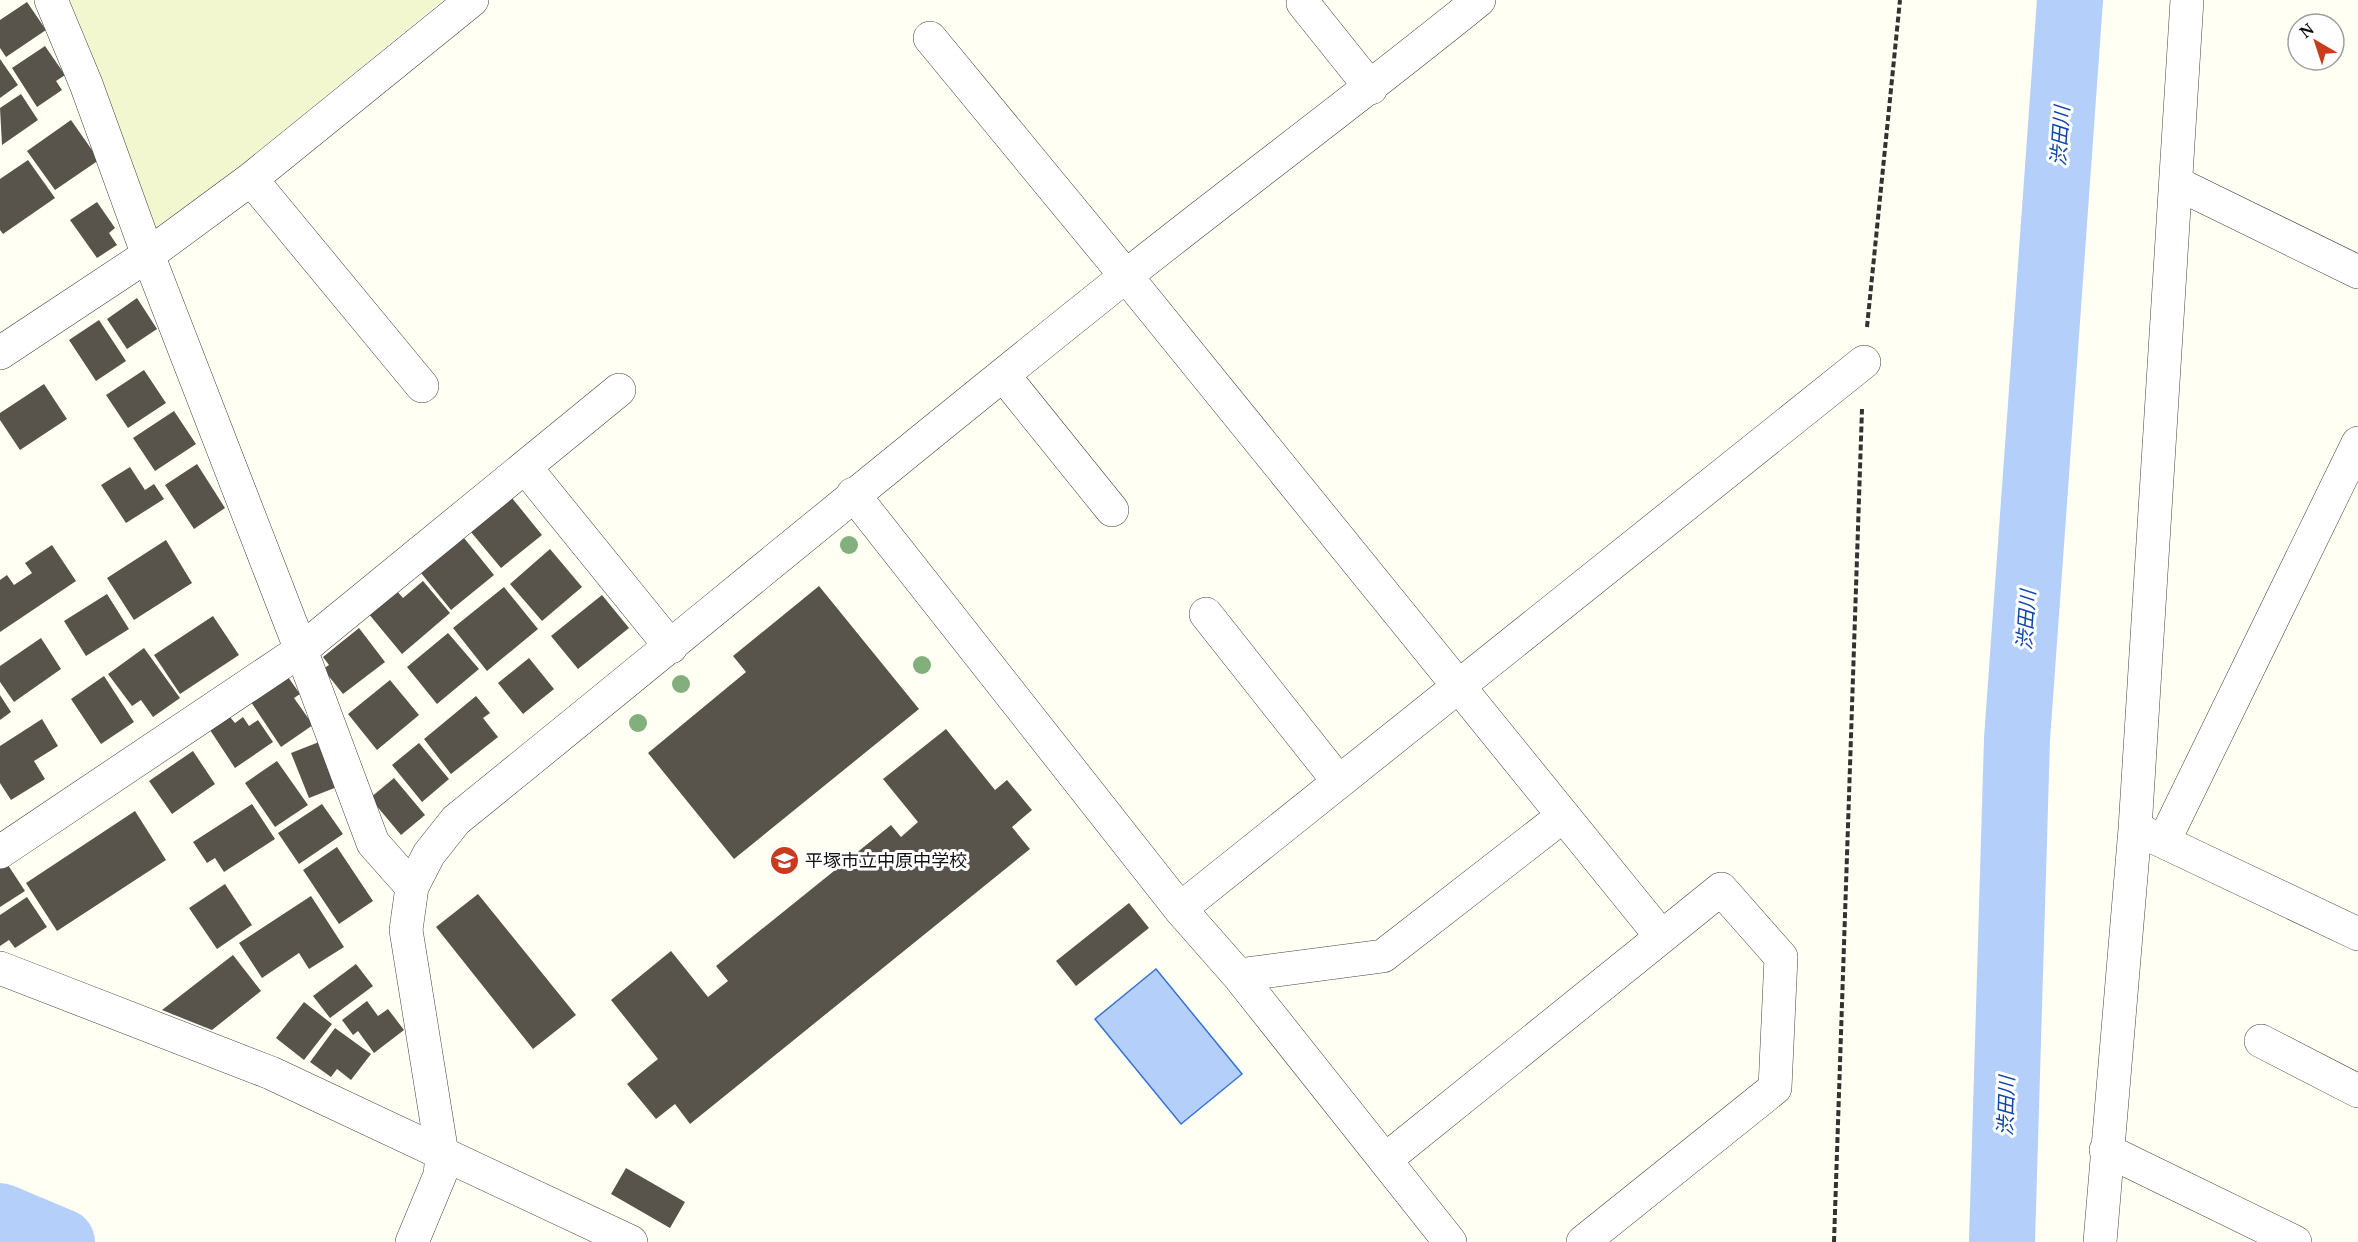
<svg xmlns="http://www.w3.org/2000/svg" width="2358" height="1242" viewBox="0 0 2358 1242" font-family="'Noto Serif','Noto Sans JP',serif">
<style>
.farmland{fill:#f2f7d0}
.water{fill:#b4d0fa;stroke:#3673d6;stroke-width:1.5}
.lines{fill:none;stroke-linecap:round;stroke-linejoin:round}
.river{stroke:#b4d0fa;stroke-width:66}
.building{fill:#59544b}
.minor-casing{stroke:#434343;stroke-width:34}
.path{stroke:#323232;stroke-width:4;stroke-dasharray:6 3;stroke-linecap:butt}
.minor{stroke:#fff;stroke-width:33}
.tree{fill:#82af7c}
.labels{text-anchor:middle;stroke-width:6;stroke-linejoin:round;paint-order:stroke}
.poi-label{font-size:18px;fill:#101010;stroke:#fff;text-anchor:start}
.water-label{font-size:20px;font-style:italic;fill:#1045ab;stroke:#fff}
</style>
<rect width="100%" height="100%" fill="#fffff3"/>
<path class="farmland" d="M64,0H443L155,236Z"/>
<path class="water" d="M1156,969L1242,1074L1181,1124L1095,1019Z"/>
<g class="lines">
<path class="river" d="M0,1216L62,1242
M2002,1242L2017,739L2070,0"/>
</g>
<path class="building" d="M27,2L46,30L6,57L0,48V20Z
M45,46L65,75L56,81L62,90L37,107L12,68Z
M0,59L18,85L0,98Z
M21,94L38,120L2,145L0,108Z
M71,120L99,160L55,190L27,151Z
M28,160L55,198L3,234L0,230V179Z
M97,202L115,228L109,233L117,245L97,258L70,220Z
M137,298L157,329L127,349L107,319Z
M99,320L126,361L96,381L69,340Z
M144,370L166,403L128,428L106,395Z
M44,384L67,419L20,450L0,420V413Z
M174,411L196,444L155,471L133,438Z
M197,464L225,508L194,529L165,485Z
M130,467L145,490L154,484L164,499L126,523L101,485Z
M512,498L542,535L501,568L471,532Z
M464,538L494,575L451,610L421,573Z
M166,540L192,583L134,620L107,578Z
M52,545L76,581L0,632V580L7,575L14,585L32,573L25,563Z
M550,549L582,587L542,621L510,584Z
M423,581L450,613L402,654L368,613L396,590L403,598Z
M819,586L919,709L734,859L648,753L746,672L733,656Z
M504,587L538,629L487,671L453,628Z
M107,594L129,629L86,656L64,621Z
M602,595L629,628L578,669L551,636Z
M213,616L239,655L180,694L154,655Z
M359,628L385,662L343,694L323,669L329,665L323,657Z
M448,633L479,669L437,704L407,667Z
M41,638L61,669L14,702L0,682V666Z
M144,648L180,698L153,717L141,700L132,706L108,674Z
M529,658L554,689L523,714L498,683Z
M104,676L134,722L101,744L71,699Z
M288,677L300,694L294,698L313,725L281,747L251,702Z
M390,680L419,715L377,750L348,714Z
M0,695L11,712L0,720Z
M476,696L490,713L483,718L498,737L451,774L424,739Z
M230,717L235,723L243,717L249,726L258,720L273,742L235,768L210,730Z
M42,719L58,746L34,761L45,779L11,800L0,783V746Z
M946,729L995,790L1007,780L1032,810L1012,827L1030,849L690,1124L675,1104L656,1119L627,1084L658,1059L611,1000L671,951L708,997L728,981L716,966L891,825L901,837L918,822L883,779Z
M319,742L337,787L309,798L291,753Z
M419,743L449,779L422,802L392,765Z
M193,751L215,784L172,814L149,781Z
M277,761L308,805L275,827L245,783Z
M394,778L425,815L401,835L370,798Z
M252,804L275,839L224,872L215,858L207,863L193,842Z
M322,804L343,834L299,864L278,833Z
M135,811L166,860L57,931L26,883Z
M337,847L373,901L339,924L303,870Z
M6,862L25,891L0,907V866Z
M225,884L252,925L217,949L189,908Z
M478,894L576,1015L533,1049L436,927Z
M311,896L344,947L309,969L299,953L262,978L239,943Z
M27,897L47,927L15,948L9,940L0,946V915Z
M1129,903L1149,928L1076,986L1056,961Z
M233,955L261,991L212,1030L162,1010Z
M356,964L373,986L330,1018L313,996Z
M367,1001L378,1016L388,1009L404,1030L374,1053L358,1031L353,1035L342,1020Z
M304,1002L332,1024L304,1060L276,1038Z
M335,1028L371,1054L351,1080L337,1069L331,1077L310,1062Z
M626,1168L685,1202L670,1228L611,1194Z"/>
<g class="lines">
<defs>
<path id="minor" d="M51,0L86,84L148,255L301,650L373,843L412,887
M1304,0L1303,3L1371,88
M930,38L1126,276L1661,936
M251,179L422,386
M2176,183L2358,272
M0,353L148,255L251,179L472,0
M1004,376L1112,510
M525,467L671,647
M853,494L1180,909L1238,975L1383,956L1563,816
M1206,614L1339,782
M2145,833L2358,934
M2164,841L2358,443
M0,852L301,650L619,390
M1180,909L1864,362
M0,968L271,1073L631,1242
M1238,975L1450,1242
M2261,1041L2358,1091
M2106,1150L2295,1242
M1385,1160L1721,889L1781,957L1775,1088L1583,1242
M412,1242L440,1175L442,1154L406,930L412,887L429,854L456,820C680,639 901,455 1126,276C1243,183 1363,94 1479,0
M2100,1242L2135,829L2187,0"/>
</defs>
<use href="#minor" class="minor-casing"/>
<path class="path" d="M1867,327L1900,0
M1834,1242L1862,409"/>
<use href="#minor" class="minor"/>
</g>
<g class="tree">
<circle cx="849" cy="545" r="9"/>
<circle cx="922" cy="665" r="9"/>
<circle cx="681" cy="684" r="9"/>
<circle cx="638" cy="723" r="9"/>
</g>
<defs>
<symbol id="school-disc" viewBox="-11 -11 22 22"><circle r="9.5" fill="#ca3b1e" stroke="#fff"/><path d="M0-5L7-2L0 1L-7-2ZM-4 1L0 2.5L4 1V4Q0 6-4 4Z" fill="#fff"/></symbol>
</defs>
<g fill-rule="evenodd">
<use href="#school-disc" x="768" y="844" width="33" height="33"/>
</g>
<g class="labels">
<g class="poi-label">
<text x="805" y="867">平塚市立中原中学校</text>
</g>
<g class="water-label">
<text transform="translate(2060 136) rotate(-86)" y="7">渋田川</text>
<text transform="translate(2026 620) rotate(-86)" y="7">渋田川</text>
<text transform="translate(2006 1106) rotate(-88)" y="7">渋田川</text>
</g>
</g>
<g transform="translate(2316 42) rotate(321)"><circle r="28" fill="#ffffff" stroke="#9f9f9f" stroke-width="1.5"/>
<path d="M0-4.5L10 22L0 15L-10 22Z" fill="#ca3b1e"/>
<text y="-9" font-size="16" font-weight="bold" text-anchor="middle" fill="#101010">N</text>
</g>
</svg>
